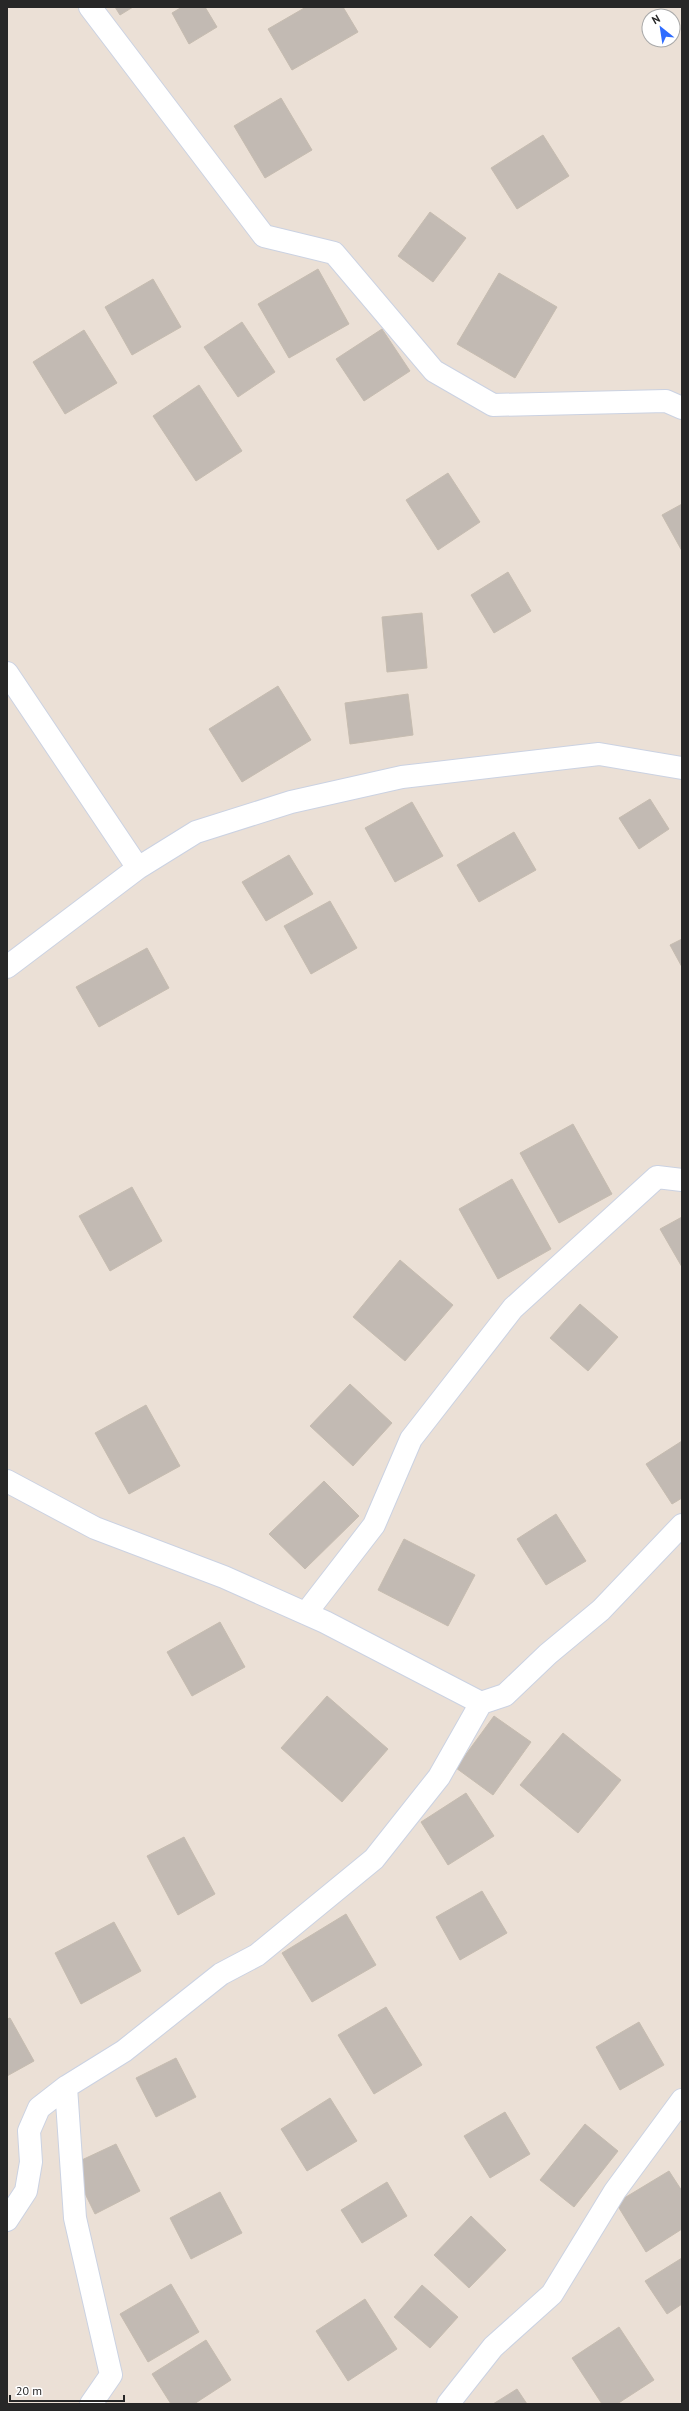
<svg xmlns="http://www.w3.org/2000/svg" width="689" height="2411" viewBox="0 0 689 2411" font-family="'PT Sans',sans-serif">
<style>
.building{fill:#c2bab3;stroke:#c6bcb0}
.lines{fill:none;stroke-linecap:round;stroke-linejoin:round}
.street-casing{stroke:#cbd2e2;stroke-width:24}
.street{stroke:#fff;stroke-width:22}
</style>
<rect width="100%" height="100%" fill="#ebe0d6"/>
<path class="building" d="M115,7H133L120,15Z
M182,7H205L217,27L189,44L172,13Z
M306,7H343L358,32L292,70L268,29Z
M281,98L312,150L265,178L234,126Z
M543,135L569,176L517,209L491,168Z
M430,212L466,238L433,282L398,256Z
M318,269L349,324L289,358L258,304Z
M499,273L557,307L515,378L457,344Z
M153,279L181,327L132,355L105,307Z
M242,322L275,372L238,397L204,347Z
M382,329L410,371L364,401L336,359Z
M84,330L117,383L65,414L33,362Z
M199,385L242,451L196,481L153,416Z
M448,473L480,522L438,550L406,500Z
M682,504V551L662,515Z
M508,572L531,611L494,633L471,595Z
M422,613L427,668L387,672L382,617Z
M278,686L311,740L242,782L209,729Z
M408,694L413,735L350,744L345,703Z
M650,799L669,829L639,849L619,818Z
M412,802L443,856L395,882L365,828Z
M514,832L536,870L479,902L457,865Z
M289,855L313,894L266,921L242,882Z
M330,901L357,948L311,974L284,926Z
M682,939V967L670,945Z
M147,948L169,988L99,1027L76,987Z
M573,1124L612,1194L559,1223L520,1153Z
M512,1179L551,1249L498,1279L459,1209Z
M132,1187L162,1241L110,1271L79,1216Z
M682,1217V1267L660,1229Z
M400,1260L453,1305L405,1361L353,1317Z
M580,1304L618,1337L588,1371L550,1338Z
M350,1384L392,1423L353,1466L310,1426Z
M146,1405L180,1466L129,1494L95,1433Z
M682,1441V1498L672,1504L646,1464Z
M324,1481L359,1516L305,1569L269,1534Z
M556,1514L586,1561L546,1585L517,1539Z
M404,1539L475,1575L448,1626L378,1590Z
M220,1622L245,1667L192,1696L167,1652Z
M327,1696L388,1749L342,1802L281,1748Z
M494,1716L531,1742L493,1795L456,1768Z
M563,1733L621,1780L578,1833L520,1785Z
M466,1793L494,1836L448,1865L421,1822Z
M184,1837L215,1894L178,1915L147,1856Z
M482,1891L507,1933L460,1960L436,1917Z
M346,1914L376,1965L312,2002L282,1953Z
M114,1922L141,1971L81,2004L55,1953Z
M386,2007L422,2065L374,2094L338,2035Z
M10,2018L34,2061L7,2076V2019Z
M639,2022L664,2065L620,2090L596,2047Z
M176,2058L196,2097L156,2117L136,2078Z
M330,2098L357,2141L307,2171L281,2129Z
M505,2112L530,2154L490,2178L464,2136Z
M585,2124L618,2151L574,2207L540,2180Z
M116,2144L140,2191L95,2214L71,2165Z
M669,2171L682,2191V2229L646,2252L616,2203Z
M387,2182L407,2216L362,2243L341,2210Z
M220,2192L242,2233L191,2259L170,2218Z
M471,2216L506,2250L469,2288L434,2255Z
M682,2258V2304L667,2314L645,2281Z
M171,2284L199,2332L148,2362L120,2314Z
M422,2285L458,2317L430,2348L394,2317Z
M365,2299L397,2349L348,2381L316,2331Z
M619,2327L654,2380L617,2404H602L572,2358Z
M206,2340L231,2380L194,2404H171L152,2374Z
M517,2389L527,2404H493Z"/>
<g class="lines">
<defs>
<path id="street" d="M90,7L264,236L334,253L434,371L493,405L666,401L682,408
M7,673L138,868
M7,967L138,868L196,832L291,802L402,777L599,754L682,768
M7,1481L95,1528L224,1577L325,1622L481,1703L505,1695L548,1654L601,1610L682,1525
M306,1613L374,1525L411,1439L513,1308L657,1177L682,1180
M66,2087L75,2218L111,2375L91,2404
M7,2220L26,2191L31,2162L29,2131L39,2108L66,2087L124,2051L221,1974L257,1955L374,1859L439,1777L481,1703
M448,2404L493,2347L552,2294L615,2191L682,2100"/>
</defs>
<use href="#street" class="street-casing"/>
<use href="#street" class="street"/>
</g>
<rect width="689" height="2411" fill="none" stroke="#272727" stroke-width="16"/>
<g transform="translate(661 28) rotate(330)"><circle r="19" fill="#ffffff" stroke="#a9a9a9"/>
<path d="M0-3L7 15L0 10L-7 15Z" fill="#2f6cff"/>
<text y="-6" font-size="11" font-weight="bold" text-anchor="middle" fill="#272727">N</text>
</g>
<path d="M10 2395v6h114v-6" fill="none" stroke="#272727" stroke-width="2"/>
<text x="16" y="2395" font-size="12" fill="#272727" stroke="#ffffff" stroke-width="3" paint-order="stroke">20 m</text>
</svg>
